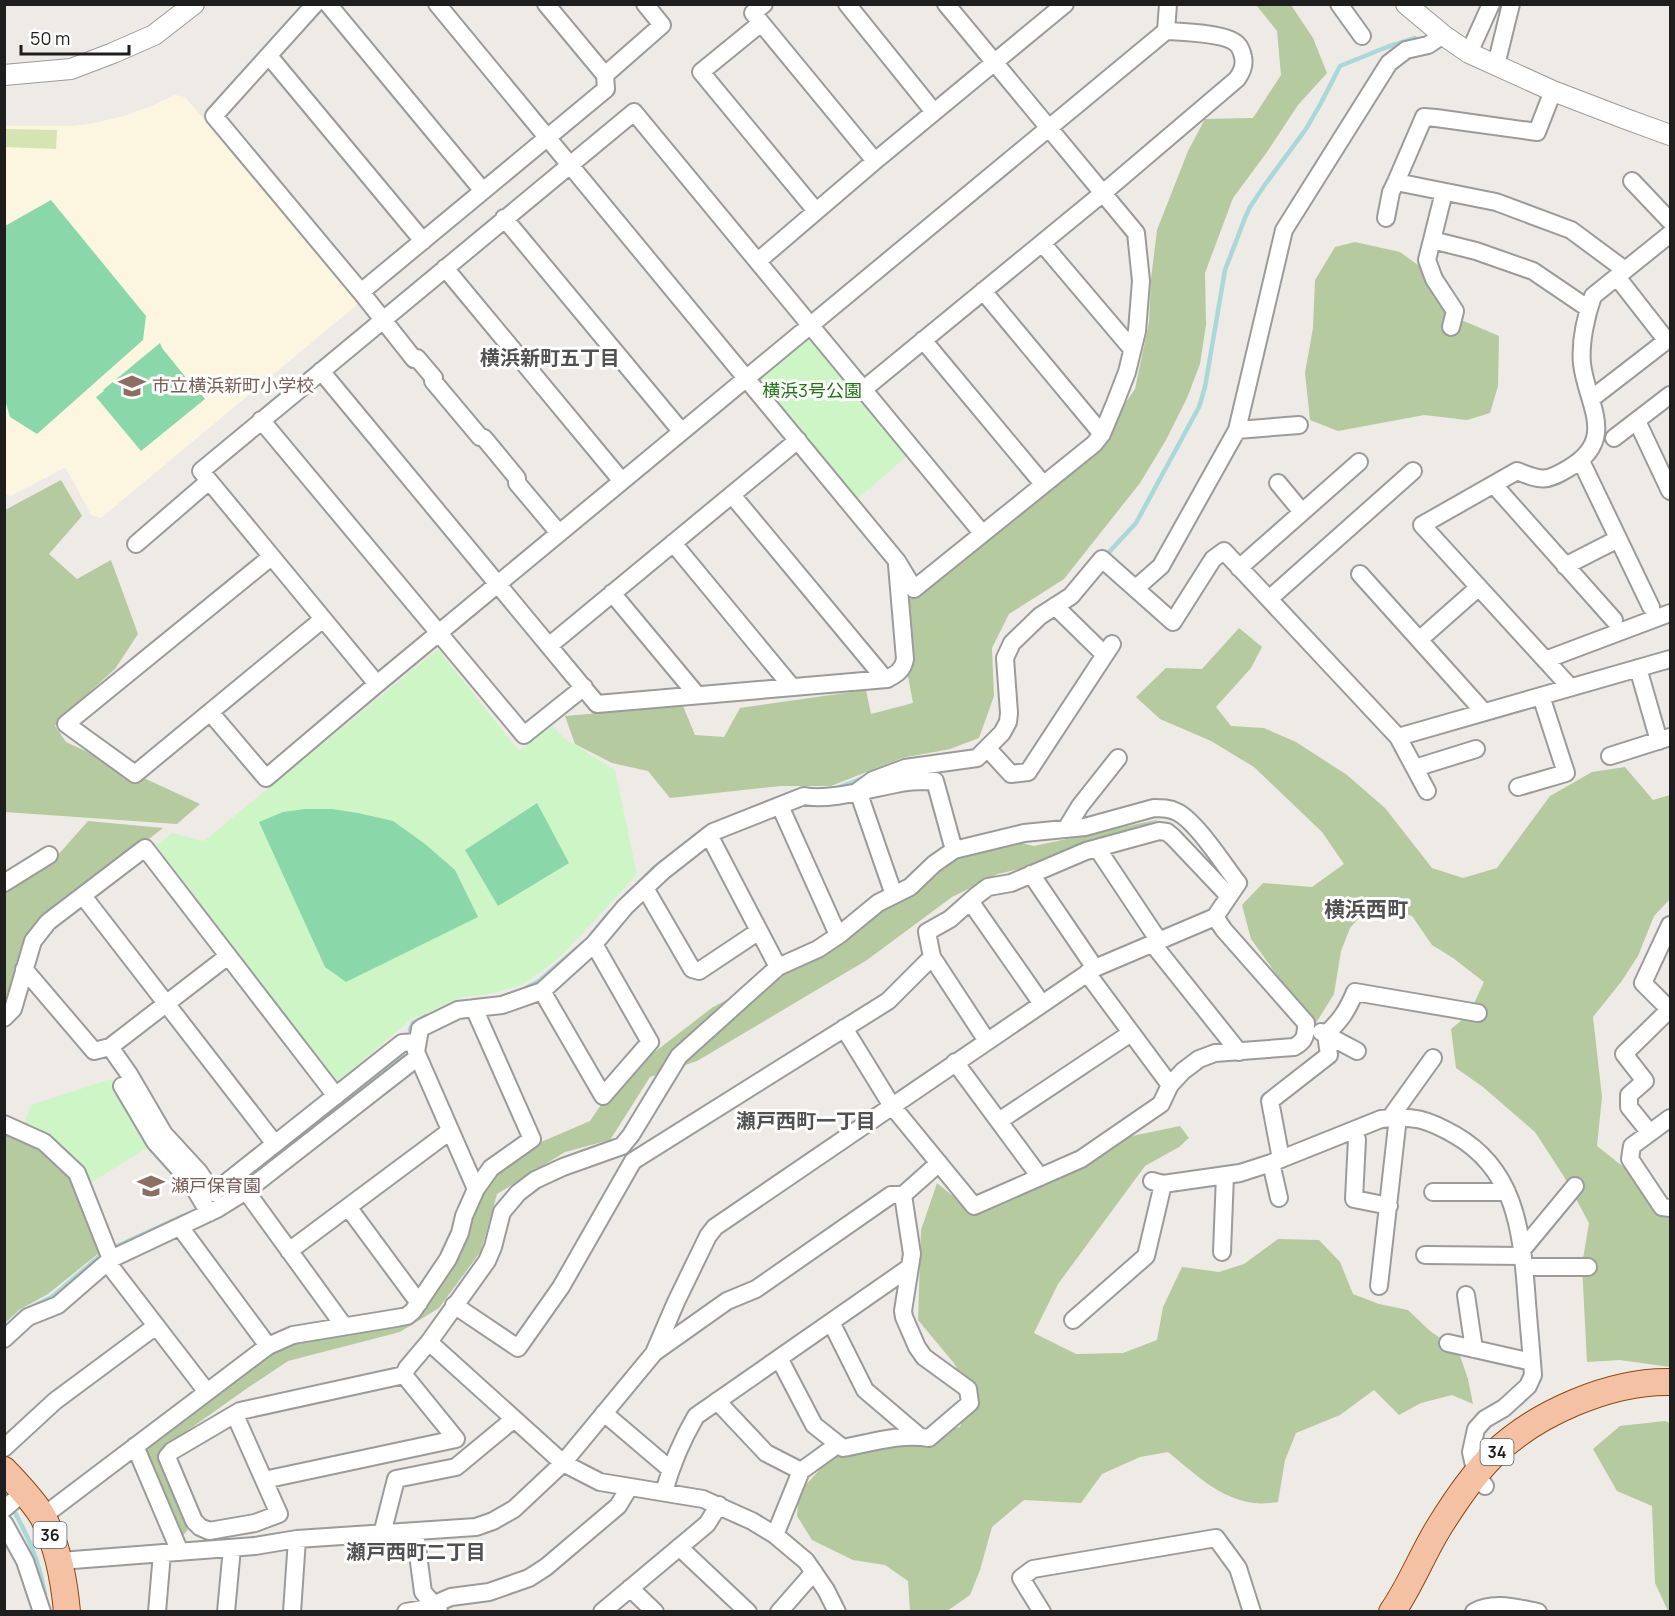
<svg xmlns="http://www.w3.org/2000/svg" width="1675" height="1616" viewBox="0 0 1675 1616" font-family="Manrope,'Noto Sans JP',sans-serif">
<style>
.education{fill:#fcf6e1}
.grass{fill:#d5e4b0}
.forest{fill:#b5ca9e}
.park{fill:#cdf5c6}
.pitch{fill:#8ad7a9}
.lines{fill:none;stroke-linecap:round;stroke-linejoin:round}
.stream{stroke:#aad8d8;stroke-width:4.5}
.minor-casing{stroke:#9b9b9b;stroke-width:20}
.tertiary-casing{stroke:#9b9b9b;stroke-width:22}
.primary-casing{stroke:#8c460d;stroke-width:28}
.minor{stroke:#fff;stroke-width:16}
.tertiary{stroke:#fff;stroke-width:20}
.primary{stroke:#f4c1a5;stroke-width:26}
.labels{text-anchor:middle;stroke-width:6;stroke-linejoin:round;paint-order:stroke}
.shield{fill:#fff;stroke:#626262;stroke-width:1.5}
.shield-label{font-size:16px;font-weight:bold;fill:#1e1e1e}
.education-label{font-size:18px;fill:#785e54;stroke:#fff;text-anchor:start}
.park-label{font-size:18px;fill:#227415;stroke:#fff}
.neighbourhood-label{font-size:20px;font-weight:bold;fill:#515151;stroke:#fff}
.quarter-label{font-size:21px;font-weight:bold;fill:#515151;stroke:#fff}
</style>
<rect width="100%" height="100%" fill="#eeeae6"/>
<path class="education" d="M175,95L185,97L358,304L101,518L91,515L66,468H64L11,496L5,494V126H70L90,124L124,116L152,106Z"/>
<path class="grass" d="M5,129L57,130L56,149L5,147Z"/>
<path class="forest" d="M1256,5H1291L1313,38L1327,73L1298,105L1267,152L1233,198L1205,273L1206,325L1200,364L1187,398L1166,440L1140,483L1064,579L1009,614L992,648L994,696L979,738L950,749L902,758L831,786H781L670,798L648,771L612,763L575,744L565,716L683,706L695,735L724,737L740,708L866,690L871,714L913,703L906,666L903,604L1060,483L1095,447L1135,389L1149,322L1151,279L1157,230L1188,151L1205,119L1253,118L1281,75L1277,31Z
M1355,242L1400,252L1418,265L1459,319L1499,336L1498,386L1490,413L1467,420L1424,415L1338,431L1310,420L1305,373L1313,328L1315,280L1335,247Z
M61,480L82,516L49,554L77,579L111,560L138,634L115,669L66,713L55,726L66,742L200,804L177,824L5,812V510Z
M1239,628L1262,647L1251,668L1216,707L1231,726L1264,728L1296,742L1347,775L1385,808L1432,868L1463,878L1497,868L1550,796L1592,772L1625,767L1653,800L1670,795V899L1654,916L1638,956L1621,982L1593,1017L1602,1097L1597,1146L1621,1165L1650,1185L1670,1205V1367L1620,1360L1587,1362L1582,1265L1589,1223L1563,1175L1535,1132L1483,1087L1456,1068L1451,1029L1469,1014L1484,982L1453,958L1432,945L1412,916L1373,902L1350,928L1341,951L1334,994L1316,1023L1289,992L1251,939L1242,905L1263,883L1312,887L1344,864L1322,832L1254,767L1211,741L1160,719L1136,697L1166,668L1202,669Z
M1160,819L1054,861L998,874L952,897L867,960L697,1061L650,1077L610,1140L565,1152L497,1194L481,1251L439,1308L400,1332L288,1361L246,1389L170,1443L194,1523L178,1541L143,1460L156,1429L232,1366L295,1340L385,1317L421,1300L468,1238L472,1186L520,1151L590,1121L617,1081L713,1007L787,969L963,851L1005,839L1034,846Z
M88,821L163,828L45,919L5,1013V893L49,865Z
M1180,1126L1189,1138L1179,1147L1145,1166L1058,1284L1034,1333L1076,1354L1123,1353L1157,1340L1163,1307L1182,1267L1219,1272L1244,1264L1278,1239L1319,1240L1340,1262L1353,1294L1379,1304L1408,1310L1430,1331L1458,1350L1468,1379L1473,1404L1452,1395L1421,1403L1399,1415L1374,1390L1340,1415L1296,1433L1285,1460L1278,1502C1270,1503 1261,1504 1254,1503C1220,1499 1194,1473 1168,1452L1140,1457L1102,1474L1081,1503L1024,1500L992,1527L980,1570L970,1595L947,1611H910L908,1581L885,1565L853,1560L812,1540L797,1516L799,1492L839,1449L960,1427L971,1391L953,1362L918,1320L921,1230L937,1183L971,1211L1108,1141Z
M5,1128L43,1144L75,1174L99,1253L48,1294L19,1310L5,1323Z
M1665,1421L1670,1423V1612L1668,1611L1655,1583L1652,1506L1617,1491L1593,1449L1620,1426Z"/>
<path class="park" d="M811,333L909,454L855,501L756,379Z
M438,649L519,751L552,726L565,739L615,770L637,875L558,959L522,985L484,995L462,997L410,1020L337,1083L156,845L172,833L204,841Z
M111,1079L150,1146L86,1186L22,1130L31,1105Z"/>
<path class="pitch" d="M51,200L146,316L143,340L37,434L10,417L5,400V226Z
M160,343L162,348L200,395H202L205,399L141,451L96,397L104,391L103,390Z
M537,803L569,863L498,906L465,850Z
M305,809H332L358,813L393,821L425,844L455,870L478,917L346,982L325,967L259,822L283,812Z"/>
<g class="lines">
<path class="stream" d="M1110,551L1136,523L1199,407L1205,387L1225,270L1245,218L1250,207L1264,186L1306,129L1321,103L1340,66L1387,47L1415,38
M834,789L866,777
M618,903L655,867
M526,988L539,981L588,939L610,912
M410,1030L413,1023L426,1016
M223,1195L242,1183L404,1056
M113,1248L183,1216
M15,1318L21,1312L52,1297L100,1256
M15,1513C30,1539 40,1564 45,1594"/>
<defs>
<path id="minor" d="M315,4L214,116L361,292L414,359L417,358L434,378L433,381L480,437L484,438L517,478V483L559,533
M328,4L483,191
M437,4L897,561L914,589L1094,444L1102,434L1115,403L1127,372L1137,331L1141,281L1136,233L946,4
M764,4L753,13L875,161
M847,4L934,112
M1339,4L1362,36
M761,23L701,72L816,211
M1469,53L1491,4
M269,56L423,241
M1496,65L1511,4
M605,75L662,25L645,4
M1553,91L1537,132L1436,118L1424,117L1396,182L1496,202L1571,230L1625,270
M1632,181L1670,221
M1444,192L1427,260L1434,279L1455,311L1451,327
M504,218L681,431
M1386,218L1391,192L1396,182
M1432,240L1476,251L1533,271L1589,309
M1042,243L1132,349
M758,261L875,161L1065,4
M445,268L621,480
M1617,277L1667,341
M983,291L1102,434
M361,292L606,89L605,75L546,4
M923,340L1043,484
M321,371L597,704L887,679C897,674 903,670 905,659L897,565
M864,389L1103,193L1237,79C1242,72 1245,65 1243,57C1242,52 1240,47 1237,44C1226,33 1182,32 1166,31
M1591,399L1670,338
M261,420L524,735L584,687
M1637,421L1670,491
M1237,430L1299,425
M1614,438L1670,395
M1581,461L1651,607
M1278,483L1302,512
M1494,485L1614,620
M732,495L885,679
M673,543L792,687
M136,544L209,481
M271,557L66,724L135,774L323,619
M1565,566L1618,539
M1239,568L1359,462
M1360,574L1484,712
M1136,588L1161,566L1237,430L1284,230L1389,63L1406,50L1428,45L1443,35
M612,593L697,695
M1269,599L1413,471
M1055,606L1105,655
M1419,640L1479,587
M550,645L798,440
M1545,660L1670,613
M1638,668L1659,741
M377,684L201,471L634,112L982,533
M1570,687L1422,525L1517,471C1542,481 1546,482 1569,468C1618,439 1587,405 1582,364C1580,343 1586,316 1593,296L1670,234
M210,712L266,778L377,684L1166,31L1168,4
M1398,737L1670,659
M988,749L1011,774L1028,772L1112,644
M1610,756L1670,737
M1415,768L1476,749
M1518,787L1566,773L1541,696
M780,806L838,935
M1066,829L1080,806L1118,758
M709,835L778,967
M1097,848L1159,941
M1031,874L1095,968
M4,883L49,855
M645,888L692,969L699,971L759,931
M894,895L858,791L873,780L905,768L977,758L1002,733L1008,722L1009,713L1005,658L1012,643L1040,616L1071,596L1102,559L1173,622L1213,559L1224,551L1398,737L1427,791
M83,896L275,1144
M970,901L1042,1004
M1670,925L1643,983L1670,1010
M1152,943L1239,1052
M228,956L110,1047L129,1074L164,1134L199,1172L213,1193L402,1043L417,1042
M24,969L94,1051L110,1047
M1087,973L1170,1085
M542,991L603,1096L650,1042L594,944
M474,1008L532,1139L491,1168L476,1189
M4,1018L13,1009L33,941L48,922L145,848L336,1096
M844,1028L892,1106L974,1206L1081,1159L1161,1104L1170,1085L1183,1071L1199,1059L1215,1053L1294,1047C1305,1041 1306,1036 1306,1023L1224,930L1215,917
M1321,1032L1357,1051
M987,1041L932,957L927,932L950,919L976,896L988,887L1011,883L1086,851L1159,831L1167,832L1173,837L1229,896
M955,1062L1040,1177
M122,1086L155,1142L190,1181L209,1213
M1390,1118L1433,1058
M1670,1118L1632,1146L1630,1159L1662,1207L1670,1208
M999,1121L1131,1033
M4,1124L44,1142L77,1173L111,1259
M1650,1133L1629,1107V1095L1645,1081L1624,1054L1670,1009
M1357,1139L1354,1199L1389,1206
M1281,1159L1270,1101L1329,1055L1326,1034C1341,1020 1347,1011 1355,992L1478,1013
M1271,1163L1279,1198
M1152,1181L1163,1184L1240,1173L1271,1163L1381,1119C1413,1115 1427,1119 1455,1135C1514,1169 1521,1227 1526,1289C1528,1318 1531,1347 1533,1375L1528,1386L1504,1408L1485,1419L1476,1429L1471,1452L1476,1475L1485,1486
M246,1191L344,1326
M1433,1192H1507
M348,1207L419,1303
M180,1227L268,1346
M1522,1250L1575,1186
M289,1251L450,1131
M1222,1252L1225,1175
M1425,1255L1523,1256
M107,1262L207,1392
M1524,1267H1588
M1379,1286L1398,1117
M1466,1295L1474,1349
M454,1305L518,1348L561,1287L633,1161L888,1001L932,957
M1073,1320L1146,1256L1163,1184
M831,1322L865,1390L919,1436
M4,1339L28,1317L58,1305L111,1259L217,1209L246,1191L418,1057
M429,1342L563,1463L600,1482L703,1499L752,1521L775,1535L806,1561L826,1590L837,1612
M1448,1343L1532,1362
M655,1352L727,1301L756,1289L891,1195H903
M779,1358L814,1425L843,1448C870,1443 901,1433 929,1438L970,1403L968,1389L924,1357L917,1347L904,1317L903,1311L912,1254L903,1195L939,1163
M717,1401L766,1453L801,1471
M604,1413L671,1470
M135,1446L180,1552
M4,1448L55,1401L156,1326
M264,1480L456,1439L404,1375
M664,1492C671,1466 682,1440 696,1416L910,1267
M4,1509L24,1492
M42,1517L268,1346L293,1335L396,1318L407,1316L413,1311L448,1259L460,1233L464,1216L476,1189L416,1052L420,1029L423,1027L458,1010L502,1005L542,991L594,944L625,907L663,871L709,835L713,832L804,796C831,802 878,786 907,782C916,781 925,781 935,781L954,850
M4,1523L25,1561L42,1612
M415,1532L423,1592L439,1611
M382,1534L396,1479L456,1467L514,1419
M775,1535L801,1471L837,1445
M679,1547L748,1612
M60,1561L255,1546L297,1539L476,1527L493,1521L514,1509L563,1463L654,1353L676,1302L708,1236L715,1227L1095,968L1215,917L1238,883C1224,865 1196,821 1177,812C1169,808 1162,808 1154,808L1085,827L1024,833L954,850L934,864L910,887L878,903L839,935L818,949L778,967L679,1056L631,1135L622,1146L563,1167L535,1180L518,1193L502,1212L493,1247L487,1261L429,1342L407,1368L404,1375L240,1411L172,1451L167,1457L194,1521L200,1527L209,1531L255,1523L279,1514L235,1415
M630,1588L655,1612
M157,1612L162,1553
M226,1612L232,1548
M292,1612L297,1539
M406,1612L423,1609L451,1597L489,1592L529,1578L546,1567L618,1506L629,1488
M602,1612L707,1524L719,1505
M779,1612L814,1572
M1042,1612L1021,1578L1033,1569L1216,1538L1238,1568L1252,1612
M1474,1612C1494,1601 1516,1608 1538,1612"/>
<path id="tertiary" d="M1406,4L1443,35L1469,53L1553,91L1626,119L1670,135
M4,75L71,69L113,53L154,35L194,4"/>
<path id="primary" d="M4,1470C18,1485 33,1500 43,1517C58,1547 64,1578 67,1612
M1392,1612C1411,1585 1423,1552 1441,1524C1456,1500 1473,1475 1493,1455C1536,1413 1610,1381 1670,1382"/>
</defs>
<use href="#minor" class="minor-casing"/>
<use href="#tertiary" class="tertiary-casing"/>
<use href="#primary" class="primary-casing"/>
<use href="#minor" class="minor"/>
<use href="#tertiary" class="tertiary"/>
<use href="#primary" class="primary"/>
</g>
<defs>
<symbol id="school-bare" viewBox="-9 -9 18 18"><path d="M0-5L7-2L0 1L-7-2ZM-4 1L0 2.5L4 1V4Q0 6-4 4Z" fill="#8d6e63" stroke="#fff" stroke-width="2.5" paint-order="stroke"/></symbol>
</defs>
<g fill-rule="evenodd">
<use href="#school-bare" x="113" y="367" width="38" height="38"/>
<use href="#school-bare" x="132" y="1167" width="38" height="38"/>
</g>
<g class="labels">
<g class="shield">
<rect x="1480.5" y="1439" width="33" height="26" rx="4.5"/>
<rect x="33.5" y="1522" width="33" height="26" rx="4.5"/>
</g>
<g class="shield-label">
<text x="1497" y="1458">34</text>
<text x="50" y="1541">36</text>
</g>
<g class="education-label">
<text x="152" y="392">市立横浜新町小学校</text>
<text x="171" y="1192">瀬戸保育園</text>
</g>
<g class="park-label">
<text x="812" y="397">横浜3号公園</text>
</g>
<g class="neighbourhood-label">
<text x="550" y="365">横浜新町五丁目</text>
<text x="806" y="1128">瀬戸西町一丁目</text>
<text x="416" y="1559">瀬戸西町二丁目</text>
</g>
<g class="quarter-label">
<text x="1366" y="917">横浜西町</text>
</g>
</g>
<rect width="1675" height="1616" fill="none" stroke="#1e1e1e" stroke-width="12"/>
<path d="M21 45v9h108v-9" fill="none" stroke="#1e1e1e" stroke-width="3"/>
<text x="30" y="45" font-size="18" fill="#1e1e1e" stroke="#ffffff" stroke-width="4.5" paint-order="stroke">50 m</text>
</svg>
